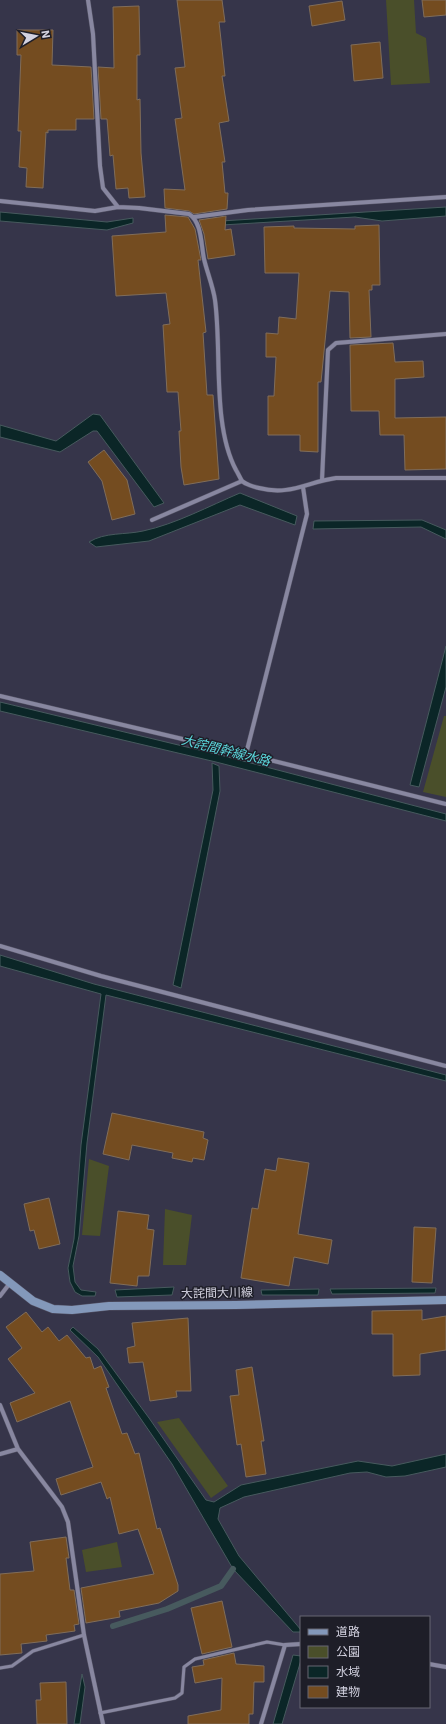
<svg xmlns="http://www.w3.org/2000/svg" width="446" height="1724" viewBox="0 0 446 1724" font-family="'IBM Plex Sans','Noto Sans JP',sans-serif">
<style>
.green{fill:#4a4f2a}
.water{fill:#0b2627;stroke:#475a5e}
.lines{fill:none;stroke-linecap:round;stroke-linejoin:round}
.stream{stroke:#475a5e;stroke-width:6}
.building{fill:#744c20;stroke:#806d5a}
.lane-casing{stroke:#545365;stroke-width:4}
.street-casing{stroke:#545365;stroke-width:5}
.secondary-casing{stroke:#545365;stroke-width:9}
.lane{stroke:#8887a0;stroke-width:3}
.street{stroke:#8887a0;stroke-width:4}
.secondary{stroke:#8398ba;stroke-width:8}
.labels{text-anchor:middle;stroke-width:3;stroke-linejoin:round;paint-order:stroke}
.street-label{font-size:12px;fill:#d3d2e0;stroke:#1e1e28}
.water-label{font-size:13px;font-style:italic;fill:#5bd8dd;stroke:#1e1e28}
</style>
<rect width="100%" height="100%" fill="#36354a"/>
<path class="green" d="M386,0H414L416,33L426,38L430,83L391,85Z
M444,716H446V797L423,792Z
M89,1159L109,1166L100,1236L82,1235Z
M165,1209L192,1215L186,1265H163Z
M179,1418L228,1486L211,1498L157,1422Z
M117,1542L122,1567L86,1572L82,1550Z"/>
<path class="water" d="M446,207V216L382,221L355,217L222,225L221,221Z
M0,212L107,222L133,218V223L107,230L0,221Z
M93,414L100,415L164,503L154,507L97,431H93L60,452L0,437V425L56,441Z
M240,493L297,516L295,525L240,505L149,541L96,547L89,542C105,532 125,535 143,531C176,524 209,506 240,493Z
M422,520L446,530V539L421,527L313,529L314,521Z
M446,646V687L419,787L410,785Z
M0,702L224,756L446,814V821L216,762L0,711Z
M212,763L219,766L220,791L181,988L173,985L213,790Z
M0,955L94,984L446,1075V1081L106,995L87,1143L79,1236L73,1266L75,1282L81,1290L96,1292L95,1296H82L75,1292L70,1282L68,1268L74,1239L81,1145L101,994L0,966Z
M174,1287L172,1295L117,1297L115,1290Z
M436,1288L435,1293L332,1294L330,1289Z
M319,1289L318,1295H262L261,1290Z
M73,1327L98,1349L149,1418L206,1500L214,1502L241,1485L358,1461L392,1466L446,1454V1467L405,1476L386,1477L367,1472L350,1473L244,1497L220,1508L218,1519L239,1556L301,1630V1632H293L233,1569L172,1464L98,1357L70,1330Z
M293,1655L301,1656V1660L282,1724H273Z
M82,1674L85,1687L80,1724H74Z"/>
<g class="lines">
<path class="stream" d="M113,1626L167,1609L221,1586L233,1569"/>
</g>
<path class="building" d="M177,0H222L225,22H219L225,76H222L229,121L219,123L225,162H222L225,193H228L227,209L194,214L189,211L165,208L164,189L185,190L175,119L182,118L175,68L185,67Z
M422,0H446V15L424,17Z
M342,1L345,20L312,26L309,6Z
M139,6L140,55H137V100L140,99L141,153L145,197L129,198L128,188L116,189L113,155L110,156L107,119H101L98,67L114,68L113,7Z
M17,30H53L52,65L91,67L94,119H76V130H48V133L46,132L43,188L26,187L27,168L19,167L21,131H18L21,55H17Z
M380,42L383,78L354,81L351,45Z
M165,215L188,217L195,229L201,260H198L206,332L203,333L207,395H213L219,479L184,485L181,467L179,431H181L178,392H167L163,325L170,324L166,293L116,296L112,236L166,232Z
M226,216L225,230L231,229L235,255L208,259L204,234L199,220Z
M379,225L380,285H372V290H369L371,337L350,338L349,292L330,291L321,382H318V452L300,451V435H268V396H274L276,357H266V333L278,334L279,317L296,319L299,273H265L264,227L294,226V228L355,229V226Z
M393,343L395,362L423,361L424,377L395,379V418L446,417V469L405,470L404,435H380L379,411H351L350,345Z
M104,450L127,480L135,514L112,520L102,481L88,462Z
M112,1113L204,1132L203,1138L208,1140L204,1160L193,1158L192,1162L172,1158L173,1153L132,1145L129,1160L103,1154Z
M278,1158L309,1163L298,1234L332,1240L328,1264L294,1257L289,1286L241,1278L252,1208L258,1209L265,1169L276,1171Z
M49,1198L60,1244L39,1249L34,1230L30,1231L24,1204Z
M118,1211L149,1215L147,1229L154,1230L149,1276H138L137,1286L110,1283Z
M414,1227L436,1228L432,1283L412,1282Z
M422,1310V1320L446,1316V1350L420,1354V1375L393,1376V1334H372V1311Z
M26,1312L42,1332L48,1327L59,1341L67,1335L86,1358L90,1357L94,1369L101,1366L109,1387L106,1388L122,1434L127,1433L135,1454L139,1453L157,1529L160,1528L178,1585V1591L159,1603L119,1611L120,1617L86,1623L81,1588L154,1574L138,1529L119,1534L110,1497L107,1499L101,1482L61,1495L56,1479L93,1467L70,1401L17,1422L10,1403L35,1393L8,1359L22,1348L6,1327Z
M188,1318L191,1391H176L177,1397L150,1401L143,1362L129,1363L127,1348L135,1346L132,1323Z
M252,1367L264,1441H261L266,1474L246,1477L241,1444L237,1445L230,1396L239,1395L236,1370Z
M66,1537L69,1558H66L70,1590H74L79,1624L74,1625L75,1631L46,1635L47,1641L21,1644L22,1653L0,1655V1574L34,1571L30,1542Z
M222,1601L232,1647L202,1654L191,1608Z
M234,1653L236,1664L264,1666V1682H254L253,1714H249V1724H188V1716L221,1710L222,1678L195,1683L192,1667L204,1665L203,1660Z
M66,1682L67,1724H37L36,1700H41L40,1683Z"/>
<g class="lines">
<defs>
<path id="lane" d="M0,1668L12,1666L33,1651L84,1635
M100,1713L175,1698L182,1693L184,1667L195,1659L267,1642L285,1645"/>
<path id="street" d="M88,0L93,34L100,166L103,188L118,207
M0,201L95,211L118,207L139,208L189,214C202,222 201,245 204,259C207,272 213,286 215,300C222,351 212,425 236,470C238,473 240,478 242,481C245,484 254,487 259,488C290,496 307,482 336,478H446
M194,217L248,210L446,197
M322,480L328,350L336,343L446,334
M152,520L242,481
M0,696L246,754L446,804
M246,754L307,514L303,487
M0,946L101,976L446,1066
M0,1296L10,1283
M0,1405L18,1449L62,1507L68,1522L84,1635L103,1724
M0,1454L18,1449
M429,1664L446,1667
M261,1724L285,1645L301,1644"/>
<path id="secondary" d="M0,1275L33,1301L53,1309L72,1310L109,1306L236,1305L446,1300"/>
</defs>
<use href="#lane" class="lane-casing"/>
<use href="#street" class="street-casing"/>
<use href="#secondary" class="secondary-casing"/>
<use href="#lane" class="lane"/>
<use href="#street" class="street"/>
<use href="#secondary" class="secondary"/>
</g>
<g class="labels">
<g class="street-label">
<text transform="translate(217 1293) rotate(-1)" y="4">大詫間大川線</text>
</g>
<g class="water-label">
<text transform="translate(226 750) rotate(14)" y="5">大詫間幹線水路</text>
</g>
</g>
<rect x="300" y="1616" width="130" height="92" fill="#1e1e28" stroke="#666672"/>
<rect x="308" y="1629" width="20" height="6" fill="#8398ba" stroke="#666672"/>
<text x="336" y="1636" font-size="12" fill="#d3d2e0">道路</text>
<rect x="308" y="1646" width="20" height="12" fill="#4a4f2a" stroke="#666672"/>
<text x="336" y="1656" font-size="12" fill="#d3d2e0">公園</text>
<rect x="308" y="1666" width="20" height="12" fill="#0b2627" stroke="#666672"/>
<text x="336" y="1676" font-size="12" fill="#d3d2e0">水域</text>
<rect x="308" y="1686" width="20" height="12" fill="#744c20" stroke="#666672"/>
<text x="336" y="1696" font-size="12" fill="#d3d2e0">建物</text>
<g transform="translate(36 36) rotate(80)" stroke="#1e1e28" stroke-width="3" paint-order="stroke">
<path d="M0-3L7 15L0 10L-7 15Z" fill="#d3d2e0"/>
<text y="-6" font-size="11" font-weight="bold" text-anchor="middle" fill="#d3d2e0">N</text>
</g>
</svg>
